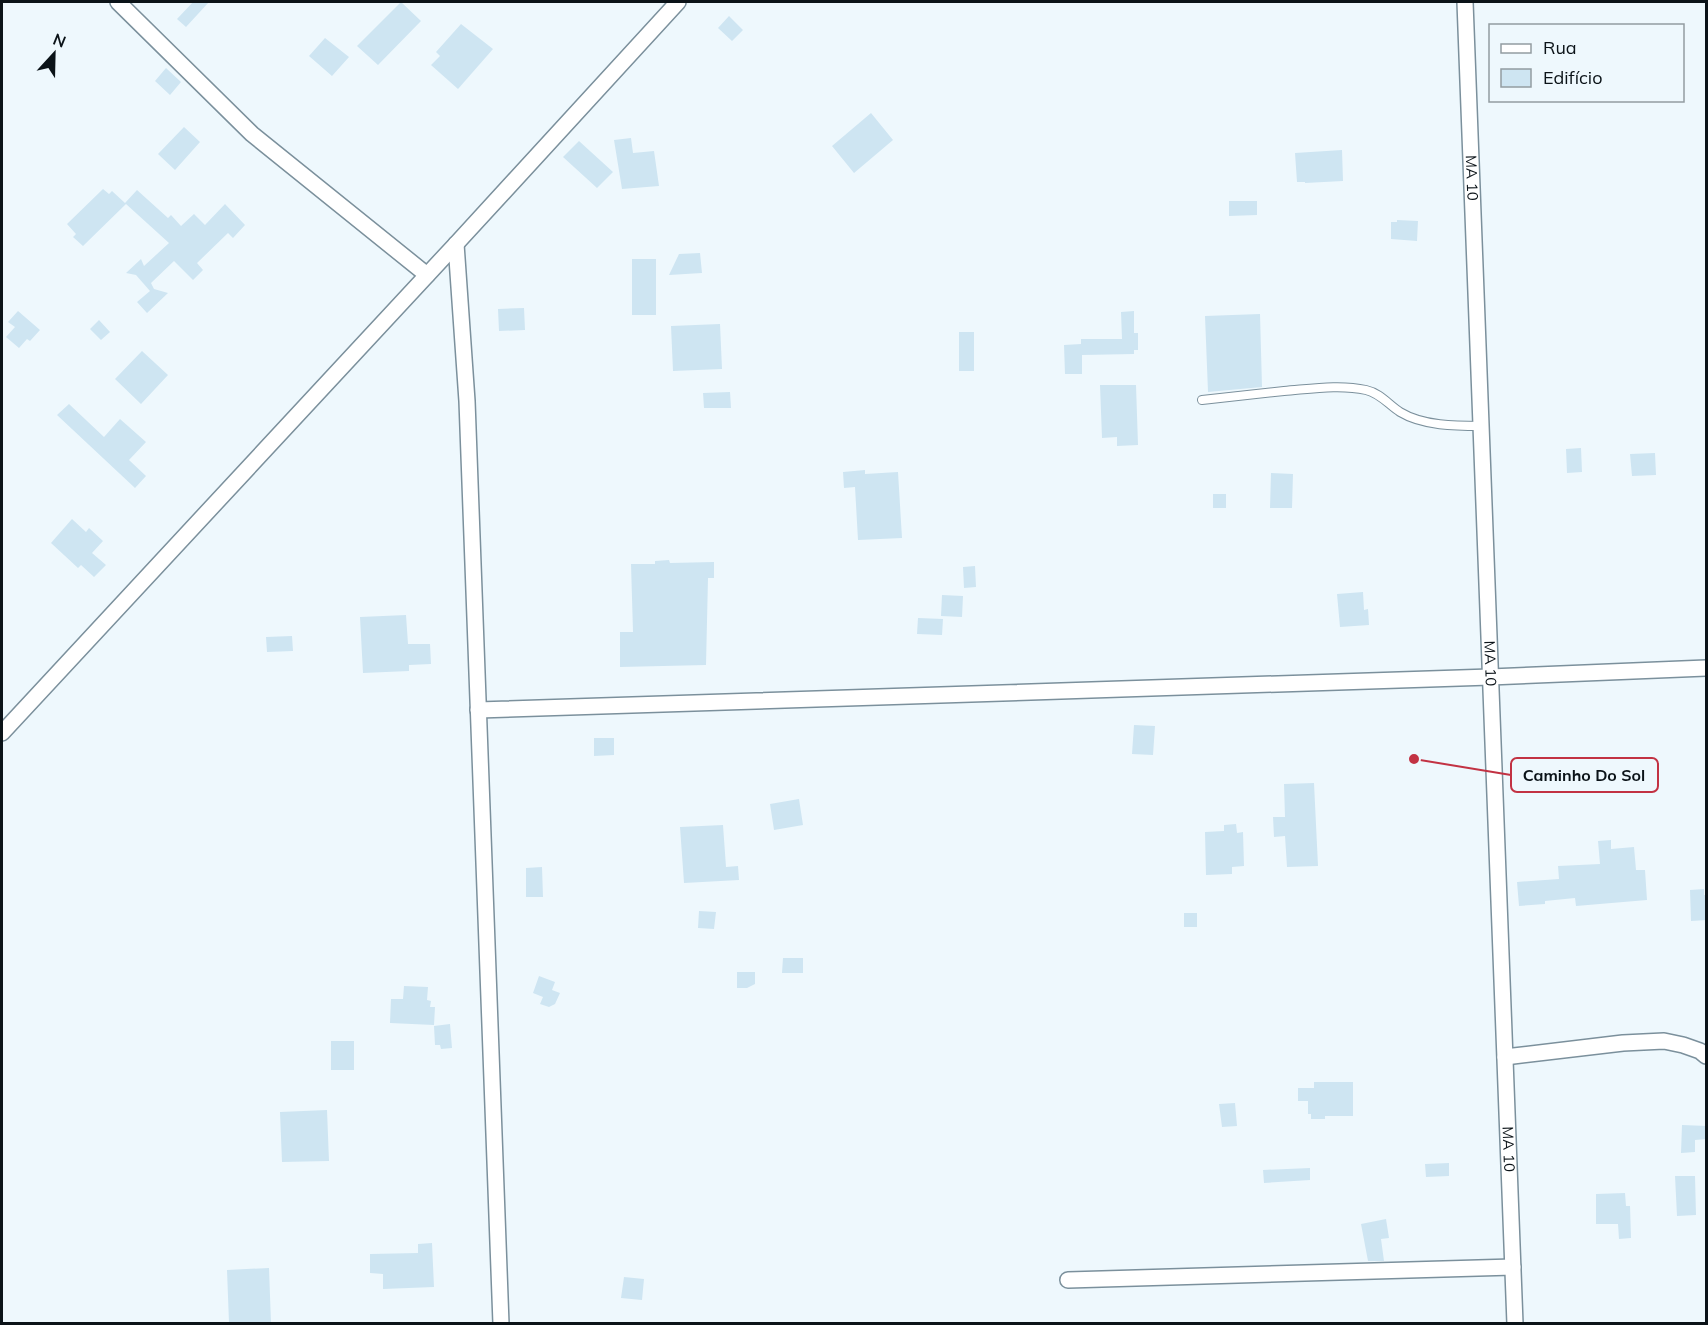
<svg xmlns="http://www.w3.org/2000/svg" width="1708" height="1325" viewBox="0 0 1708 1325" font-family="Mulish,sans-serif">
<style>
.building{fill:#cee5f2}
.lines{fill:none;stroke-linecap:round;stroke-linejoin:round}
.service-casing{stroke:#7b909c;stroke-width:10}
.minor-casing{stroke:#7b909c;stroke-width:18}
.service{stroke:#fff;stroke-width:8}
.minor{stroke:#fff;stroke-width:15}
.labels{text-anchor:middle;stroke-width:4.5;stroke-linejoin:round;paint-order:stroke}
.street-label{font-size:15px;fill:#0b1318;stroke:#eef8fd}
.leader{fill:none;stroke:#c23243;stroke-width:2}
.callout-dot{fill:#c23243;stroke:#eef8fd;stroke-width:2}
.callout{fill:#eef8fd;stroke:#c23243;stroke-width:2}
.callout-label{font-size:16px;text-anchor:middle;font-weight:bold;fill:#0b1318}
</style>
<rect width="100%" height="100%" fill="#eef8fd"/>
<path class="building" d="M193,2H209L186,27L177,19Z
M401,2L421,21L378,65L357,46Z
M729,16L743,30L732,41L718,28Z
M461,24L493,49L458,89L431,65L440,56L436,52Z
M325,38L349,57L332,76L309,56Z
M166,68L181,82L170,95L155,81Z
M871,113L893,140L854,173L832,146Z
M184,127L200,142L175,170L158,154Z
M631,138L633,153L654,151L659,186L622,189L614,140Z
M579,141L613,172L597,188L563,157Z
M1342,150L1343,181L1305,183V182H1297L1295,153Z
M103,189L109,194L112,191L125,203L137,190L168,218L171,215L181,226L194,214L205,225L225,204L245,225L233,238L228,233L197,263L203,270L193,280L174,261L151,283L154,289L168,293L147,313L137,302L150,291L136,275L126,273L141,259L144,266L169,243L126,204L83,246L73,237L76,234L67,224Z
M1229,201H1257V215L1229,216Z
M1397,220L1418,221L1417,241L1391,239V222H1397Z
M700,253L702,273L669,275L679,254Z
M632,259H656V315H632Z
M524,308L525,330L499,331L498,309Z
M18,311L40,330L30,341L27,339L19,348L6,337L15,327L8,322Z
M1134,311V333H1138V350H1134V354L1082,355V374H1065L1064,345L1081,344V339H1122L1121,312Z
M1260,314L1262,387L1208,392L1205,316Z
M99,320L110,332L101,340L90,329Z
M720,324L722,369L673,371L671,326Z
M959,332H974V371H959Z
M142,351L168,375L141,404L115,379Z
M1100,385H1136L1138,445L1117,446V437L1102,438Z
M730,392L731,408H704L703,393Z
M69,404L104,437L120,419L146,442L129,460L146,476L135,488L57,415Z
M1581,448L1582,472L1567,473L1566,449Z
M1655,453L1656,475L1632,476L1630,454Z
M865,470V474L898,472L902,538L858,540L855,487L844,488L843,472Z
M1271,473L1293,474L1292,508H1270Z
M1213,494H1226V508H1213Z
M72,519L86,532L89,528L103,541L92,553L106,565L94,577L81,565L78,568L51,543Z
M669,560L670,563L714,562V578H708L706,665L620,667V632H633L631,564H655V561Z
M975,566L976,587L964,588L963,567Z
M1363,592L1364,610L1368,609L1369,625L1340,627L1337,594Z
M942,595L963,596L962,617L941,616Z
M406,615L408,644H430L431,664L409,665V671L363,673L360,617Z
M918,618L943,619L942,635L917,634Z
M292,636L293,651L267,652L266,637Z
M1134,725L1155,726L1153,755L1132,754Z
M594,738H614V755L594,756Z
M1314,783L1318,866L1287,867L1285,836L1274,837L1273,817H1285L1284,784Z
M799,799L803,825L774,830L770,804Z
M1236,824L1237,833L1243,832L1244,866L1232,867V874L1206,875L1205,832L1224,831V825Z
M723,825L726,867L738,866L739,880L684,883L680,827Z
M1611,840V849L1634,847L1636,870H1645L1647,900L1576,906L1575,898L1545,901V904L1519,906L1517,882L1559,879L1558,866L1600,864L1598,841Z
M542,867L543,897H526V868Z
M1704,889V895H1707V920L1691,921L1690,890Z
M699,911L716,912L714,929L698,928Z
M1184,913H1197V927H1184Z
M783,958H803V973H782Z
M737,972H755V984L747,988H737Z
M539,976L555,982L552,990L560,993L555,1004L549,1007L540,1004L543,997L533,993Z
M404,986L428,987L427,1000L431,1001L430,1007H435L434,1025L390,1023L391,999H403Z
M450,1024L452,1048L441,1049L440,1045H435L434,1026Z
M331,1041H354V1070H331Z
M1314,1082H1353V1116H1325V1119H1311V1114H1308V1101H1298V1088H1314Z
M1235,1103L1237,1126L1222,1127L1219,1104Z
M327,1110L329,1161L282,1162L280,1112Z
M1682,1125L1707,1126V1139L1695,1140V1152L1681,1153Z
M1449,1163V1176L1426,1177L1425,1164Z
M1310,1168V1180L1264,1183L1263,1170Z
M1675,1176H1695L1696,1215L1677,1216Z
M1625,1193L1626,1206H1630L1631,1238L1619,1239L1618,1224H1596V1194Z
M1386,1219L1389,1238L1381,1239L1384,1261H1368L1361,1224Z
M432,1243L434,1287L383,1289V1274L370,1273V1254L418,1253V1244Z
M269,1268L271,1323H229L227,1270Z
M624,1277L644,1279L642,1300L621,1298Z"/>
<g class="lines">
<defs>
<path id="service" d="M1202,400C1229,397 1256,394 1284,391C1310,389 1340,384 1366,390C1380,393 1389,405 1400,412C1423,426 1456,426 1481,426"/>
<g id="minor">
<path d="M118,2L252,134L427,275"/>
<path id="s1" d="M1465,2L1515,1324"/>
<path d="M456,244L467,401L501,1324"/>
<path d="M478,710L1490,677L1706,668"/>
<path d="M2,733L456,244L678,2"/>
<path d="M1505,1057L1623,1043L1664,1041L1683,1045L1700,1051L1706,1056"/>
<path d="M1068,1280L1513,1267"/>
</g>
</defs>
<use href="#service" class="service-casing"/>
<use href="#minor" class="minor-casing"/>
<use href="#service" class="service"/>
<use href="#minor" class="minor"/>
</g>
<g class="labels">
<g class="street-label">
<text dy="5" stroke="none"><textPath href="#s1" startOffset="176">MA 10</textPath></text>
<text dy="5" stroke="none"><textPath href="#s1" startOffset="662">MA 10</textPath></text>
<text dy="5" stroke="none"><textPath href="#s1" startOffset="1148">MA 10</textPath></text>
</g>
</g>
<path class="leader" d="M1414 759L1511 775"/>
<circle class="callout-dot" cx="1414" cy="759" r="6"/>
<rect class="callout" x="1511" y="758" width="147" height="34" rx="6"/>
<g class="callout-label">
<text x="1584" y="781">Caminho Do Sol</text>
</g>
<rect width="1708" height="1325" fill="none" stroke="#0b1318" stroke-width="6"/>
<rect x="1489" y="24" width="195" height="78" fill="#eef8fd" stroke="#939ca1" stroke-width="1.5"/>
<rect x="1501" y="44" width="30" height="9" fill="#ffffff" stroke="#939ca1" stroke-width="1.5"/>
<text x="1543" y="54" font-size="18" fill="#0b1318">Rua</text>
<rect x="1501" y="69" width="30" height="18" fill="#cee5f2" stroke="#939ca1" stroke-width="1.5"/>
<text x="1543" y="84" font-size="18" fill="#0b1318">Edifício</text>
<g transform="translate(54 54) rotate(22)" stroke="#eef8fd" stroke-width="4.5" paint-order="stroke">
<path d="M0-4.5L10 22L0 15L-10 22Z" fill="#0b1318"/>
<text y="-9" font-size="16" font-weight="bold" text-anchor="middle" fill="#0b1318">N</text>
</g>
</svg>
